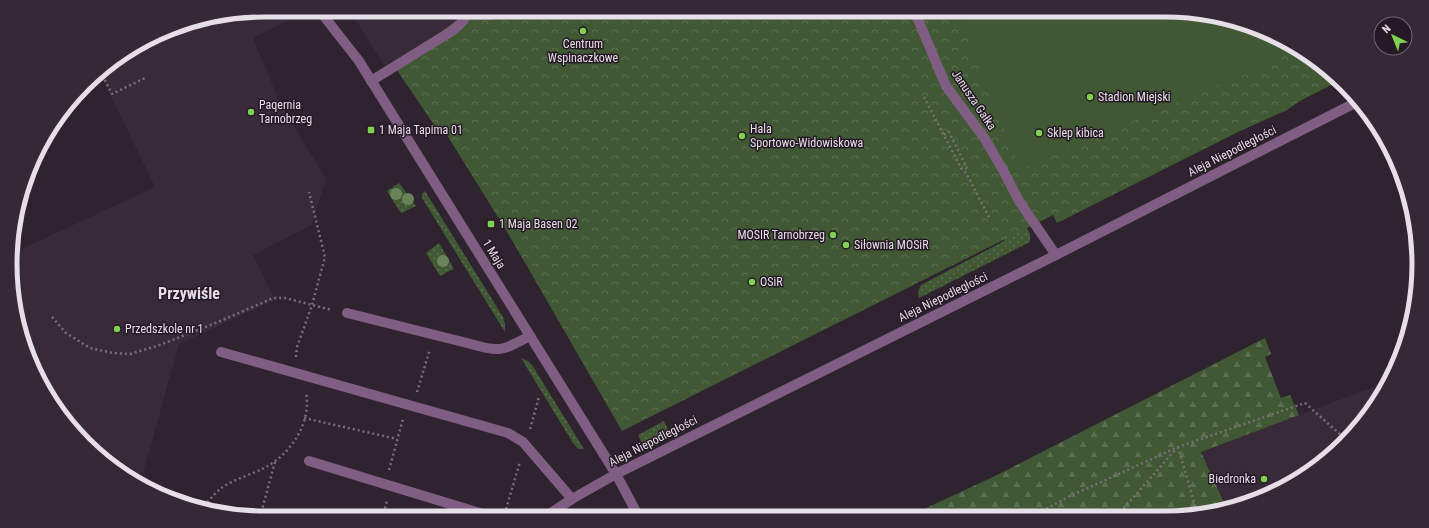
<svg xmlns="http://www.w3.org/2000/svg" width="1429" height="528" viewBox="0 0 1429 528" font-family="'Roboto Condensed',sans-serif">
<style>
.built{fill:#392a3a}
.grass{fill:url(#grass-dots)}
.forest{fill:url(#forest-firs)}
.park{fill:url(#park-crowns)}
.pitch{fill:#405833}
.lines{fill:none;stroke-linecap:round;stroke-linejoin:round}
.path{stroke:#796f79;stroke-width:2.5;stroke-dasharray:2 3;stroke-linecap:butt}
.lane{stroke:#805d82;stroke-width:10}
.street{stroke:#805d82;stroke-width:10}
.tree{fill:#6a835a}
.poi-dot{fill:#81d051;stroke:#241925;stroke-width:1.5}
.labels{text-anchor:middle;stroke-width:3;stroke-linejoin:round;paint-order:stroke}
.poi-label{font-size:12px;fill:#e7dfe7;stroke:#241925;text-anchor:start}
.street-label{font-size:12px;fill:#e7dfe7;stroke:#241925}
.district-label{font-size:16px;font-weight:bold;fill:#e7dfe7;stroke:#241925}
.rim{fill:none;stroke:#e7dfe7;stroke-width:5}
</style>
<defs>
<pattern id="grass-dots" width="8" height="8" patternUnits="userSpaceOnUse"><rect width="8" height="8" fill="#405833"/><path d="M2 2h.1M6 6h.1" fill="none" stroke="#5c7051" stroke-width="1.8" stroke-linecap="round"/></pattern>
<pattern id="forest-firs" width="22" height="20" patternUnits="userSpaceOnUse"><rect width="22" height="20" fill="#405833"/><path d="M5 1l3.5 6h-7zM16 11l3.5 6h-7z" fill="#5c7051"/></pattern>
<pattern id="park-crowns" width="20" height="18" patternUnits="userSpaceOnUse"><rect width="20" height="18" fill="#405833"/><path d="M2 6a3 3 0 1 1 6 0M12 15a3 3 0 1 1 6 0" fill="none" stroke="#5c7051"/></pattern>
</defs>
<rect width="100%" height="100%" fill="#2e232e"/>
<path class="built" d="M264,10H284L291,19L253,38L281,105L326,179L312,225L253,255L275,300L179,344L141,481L110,466L53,405L15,314L13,253L155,187L99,72L182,24Z
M347,10H470L438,34L392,62L384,65L358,24Z
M1389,381L1385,391L1333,455L1277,492L1226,507L1201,452Z"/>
<path class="grass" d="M399,183L416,206L402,213L400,212L387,191Z
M425,191L503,317L505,324V332L422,198V194Z
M1025,224L1030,234V242L919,298L918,291L921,285L1004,241L997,228Z
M439,243L454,269H453L440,276L426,253Z
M521,358L528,361L532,365L584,449H578L573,443Z
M664,421C665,424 668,428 668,431C670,440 652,445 645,449L638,435Z"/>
<path class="forest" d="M1265,338L1271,354L1265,357L1281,398L1290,395L1299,415L1201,452L1226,507L1198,516H909L995,476Z"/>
<path class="park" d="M470,10H1165L1231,19L1320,63L1337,82L1300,101L1287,110L1240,131L1057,223L1053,215L622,431L509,235L442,127L437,129L392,63L438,34Z"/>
<path class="pitch" d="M955,10H1165L1231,19L1297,51L1021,169L981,77L983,76Z"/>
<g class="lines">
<path class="path" d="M100,71L112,94L145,78
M924,97L961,168L966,173L990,219
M944,135L949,132L966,166V172
M52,317L66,333L90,348L113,353L130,354L157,346L218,322L273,298H285L332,310
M296,357L297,347L312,305L325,257L309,192
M417,392L430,349
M304,418L397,439
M530,429L539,397
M1178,447L1198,516
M389,470L403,419
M506,509L520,462
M201,510C207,503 213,495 220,489C231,480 251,475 264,468C290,455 312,423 306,392
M1042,510L1044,516
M1033,516L1068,497L1178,447L1305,403L1342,436
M1117,516L1176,449
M260,517L275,462
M382,518L387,501"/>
<path class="lane" d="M914,10L946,86L985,139L1003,170L1019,201L1056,255
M466,15H489L500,10
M371,81L452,31C459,25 467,20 466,10
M347,313L471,344C501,353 503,350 530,336
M221,352L508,433L523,442L572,499
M309,461L493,517"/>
<path class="street" d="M319,10L359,61L616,474L639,517
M545,517L572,499L616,474L1056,255L1355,103"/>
</g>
<g class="tree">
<circle cx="396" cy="194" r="6"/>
<circle cx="408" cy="199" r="6"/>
<circle cx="443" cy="261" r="6"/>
</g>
<g class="poi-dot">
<circle cx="583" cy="31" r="4"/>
<circle cx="1090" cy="97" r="4"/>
<circle cx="251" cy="112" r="4"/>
<rect x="367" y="126" width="8" height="8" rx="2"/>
<circle cx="1039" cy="133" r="4"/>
<circle cx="742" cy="136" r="4"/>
<rect x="487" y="220" width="8" height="8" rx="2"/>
<circle cx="833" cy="235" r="4"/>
<circle cx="846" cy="245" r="4"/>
<circle cx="752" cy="282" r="4"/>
<circle cx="117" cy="329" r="4"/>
<circle cx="1264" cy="479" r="4"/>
</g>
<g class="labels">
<g class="poi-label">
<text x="583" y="48" text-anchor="middle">Centrum<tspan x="583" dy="14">Wspinaczkowe</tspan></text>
<text x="1098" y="101">Stadion Miejski</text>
<text x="259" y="109">Paqernia<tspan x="259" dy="14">Tarnobrzeg</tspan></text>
<text x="750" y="133">Hala<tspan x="750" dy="14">Sportowo-Widowiskowa</tspan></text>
<text x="379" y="134">1 Maja Tapima 01</text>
<text x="1047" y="137">Sklep kibica</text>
<text x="499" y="228">1 Maja Basen 02</text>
<text x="825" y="239" text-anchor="end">MOSIR Tarnobrzeg</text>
<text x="854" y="249">Siłownia MOSiR</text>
<text x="760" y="286">OSiR</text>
<text x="125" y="333">Przedszkole nr 1</text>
<text x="1256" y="483" text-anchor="end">Biedronka</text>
</g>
<g class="street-label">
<text transform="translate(974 100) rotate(56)" y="4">Janusza Gałka</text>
<text transform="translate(1232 151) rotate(-27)" y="4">Aleja Niepodległości</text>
<text transform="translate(494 254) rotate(58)" y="4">1 Maja</text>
<text transform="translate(943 297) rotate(-26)" y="4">Aleja Niepodległości</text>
<text transform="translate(653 441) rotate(-27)" y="4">Aleja Niepodległości</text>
</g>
<g class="district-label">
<text x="189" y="299">Przywiśle</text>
</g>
</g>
<path d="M0 0H1429V528H0ZM264 17H1165A247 247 0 0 1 1412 264V264A247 247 0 0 1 1165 511H264A247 247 0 0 1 17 264V264A247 247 0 0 1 264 17Z" fill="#342935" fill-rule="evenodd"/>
<path class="rim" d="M264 17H1165A247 247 0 0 1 1412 264V264A247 247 0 0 1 1165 511H264A247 247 0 0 1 17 264V264A247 247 0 0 1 264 17Z"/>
<g transform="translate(1393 36) rotate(317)"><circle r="19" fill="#241925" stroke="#726873"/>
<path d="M0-3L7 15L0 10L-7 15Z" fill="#81d051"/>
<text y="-6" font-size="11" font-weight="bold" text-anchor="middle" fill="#e7dfe7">N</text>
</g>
</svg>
